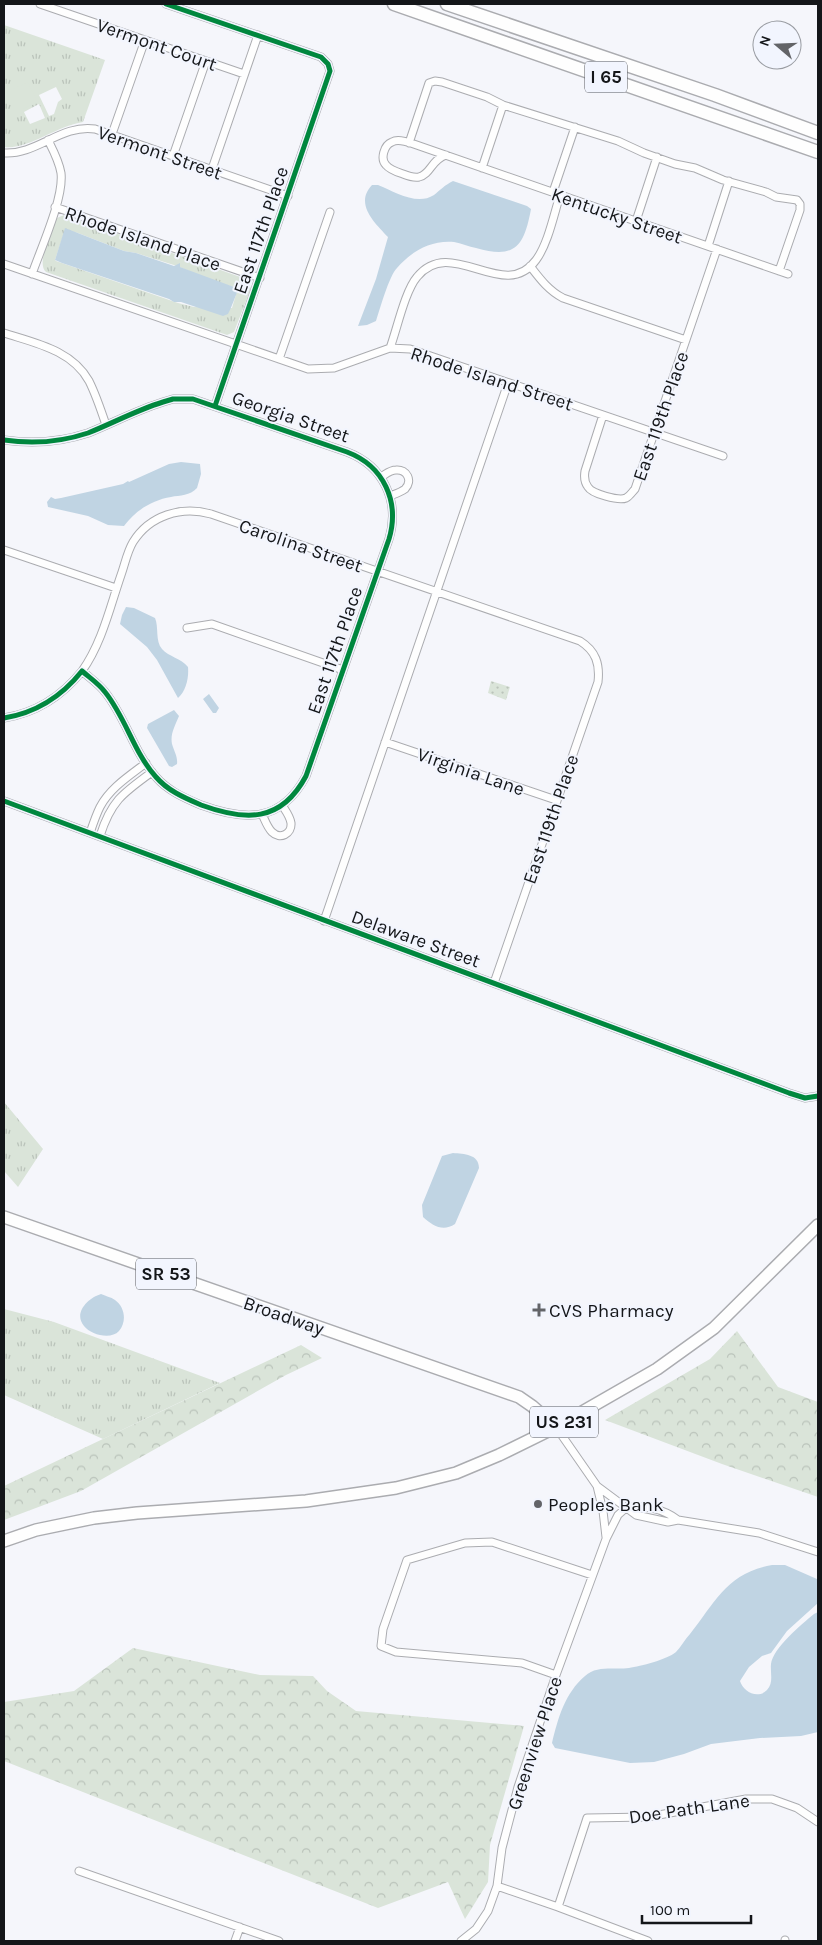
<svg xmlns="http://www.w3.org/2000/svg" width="822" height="1945" viewBox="0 0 822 1945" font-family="Karla,sans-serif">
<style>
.grass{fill:url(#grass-tufts);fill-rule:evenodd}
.forest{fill:url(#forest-crowns)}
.park{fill:url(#park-dots)}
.pitch{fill:#dae4d9}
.water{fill:#c0d4e3}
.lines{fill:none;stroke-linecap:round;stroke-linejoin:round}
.street-casing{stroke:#abacb0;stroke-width:9}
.primary-casing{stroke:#abacb0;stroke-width:14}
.highway-casing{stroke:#abacb0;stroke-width:15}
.street{stroke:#fefefe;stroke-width:7}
.primary{stroke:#fefefe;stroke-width:11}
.highway{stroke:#fefefe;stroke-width:12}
.cycleway-casing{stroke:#f2f5fe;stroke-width:8}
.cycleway{stroke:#00873e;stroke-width:5}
.poi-dot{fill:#636468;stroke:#f2f5fe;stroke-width:2}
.labels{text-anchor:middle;stroke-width:4;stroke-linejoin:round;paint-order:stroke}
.shield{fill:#f2f5fe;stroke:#57595e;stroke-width:1}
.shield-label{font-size:18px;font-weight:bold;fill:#141619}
.street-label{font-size:19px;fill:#141619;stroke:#f2f5fe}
.poi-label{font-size:19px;fill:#141619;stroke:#f2f5fe;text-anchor:start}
</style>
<defs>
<pattern id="grass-tufts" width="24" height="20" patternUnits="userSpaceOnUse" patternTransform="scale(1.25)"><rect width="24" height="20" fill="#dae4d9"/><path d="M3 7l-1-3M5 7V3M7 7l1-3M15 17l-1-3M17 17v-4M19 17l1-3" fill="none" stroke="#bac3ba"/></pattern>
<pattern id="forest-crowns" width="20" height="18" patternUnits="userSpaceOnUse" patternTransform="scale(1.25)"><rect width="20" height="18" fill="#dae4d9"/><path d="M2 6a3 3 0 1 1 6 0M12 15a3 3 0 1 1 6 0" fill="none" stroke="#bac3ba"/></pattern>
<pattern id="park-dots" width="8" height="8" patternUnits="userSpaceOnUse" patternTransform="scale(1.25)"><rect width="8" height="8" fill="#dae4d9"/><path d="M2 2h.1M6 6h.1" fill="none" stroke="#bac3ba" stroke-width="1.8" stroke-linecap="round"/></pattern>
</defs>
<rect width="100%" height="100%" fill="#f5f6fb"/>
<path class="grass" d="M4,25L105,60L83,122C56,126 28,150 4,147ZM56,87L62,99L58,102L54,114L49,116L39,95ZM39,104L45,118L30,124L24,112Z
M64,215L246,279L251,288L234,332L227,335L46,272C36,263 51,234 55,222L57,218ZM65,230L78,233L124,251L136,253L177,266L216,282L234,287H240V288L237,291L232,308L194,307L178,303L56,261L55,260Z
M4,1102L43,1149L18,1187L4,1171Z
M4,1309L54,1322L220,1383L103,1439L4,1395Z"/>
<path class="forest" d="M737,1331L778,1387L818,1402V1497L722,1464L605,1420L710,1359Z
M301,1345L322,1358L286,1375L81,1491L4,1520V1486Z
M133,1648L260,1675L313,1676L327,1691L356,1711L524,1726L490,1845L488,1882L465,1919L448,1882L378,1908L4,1761V1702L74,1691Z"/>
<path class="park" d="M491,681L510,687L506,700L488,693Z"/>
<path class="pitch" d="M28,82L37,102L23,109L13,89Z"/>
<path class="water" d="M453,181L527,206L531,209C524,247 515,259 476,248C469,247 461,243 454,242C431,240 412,251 397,268C389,276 380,309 376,321L367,325L358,326L376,279L388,237C375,223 354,204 372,185H378C395,192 417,206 434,195C440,190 445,185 453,181Z
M65,228L124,251L136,253L174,266L180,263V267L234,287H240C235,295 233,305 228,314L223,316L181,302H174L169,299L62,263L55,260Z
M181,462L200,464L201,474L197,488C190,496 180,495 171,497C152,500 135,511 124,526L108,525L88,516L48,507L47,502L51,497L55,499L61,498L123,484L128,481L129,482L169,464Z
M126,607L134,608L155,618C159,627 155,641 162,649C169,657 181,658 188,667C189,678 186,691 178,698L157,660L147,647L120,624L122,615Z
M209,694L219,708L216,713H213L203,699Z
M174,710L179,716C175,726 170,734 172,744C174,751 178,757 177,764L172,767L169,766L147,728L148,724Z
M453,1153C464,1154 479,1154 479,1168L455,1224C443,1232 433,1226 423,1217L422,1205L442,1156Z
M101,1294C105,1296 111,1297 115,1300C125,1307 127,1322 119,1331C111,1340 91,1335 84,1326C73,1313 88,1298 101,1294Z
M772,1565H785L817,1579L818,1581V1603L787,1631L771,1653L762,1656L749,1667L740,1681C743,1691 757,1700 767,1690C774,1682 770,1673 771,1664C773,1648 802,1624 814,1614L818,1612V1732L801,1736L760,1738L711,1744L684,1754L654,1762L630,1763L555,1748L552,1743C558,1718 565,1693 585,1676C597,1665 614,1670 629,1668C641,1666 666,1660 676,1652C681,1647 685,1639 690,1634C716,1601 727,1573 772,1565Z"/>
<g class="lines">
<defs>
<path id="street" d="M40,4L244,74
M166,4L321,57L328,64L330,71L215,406
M112,134L145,40
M409,143L429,83L435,81L442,82L487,97L503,105L618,141L644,153L675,164L695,168L723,180L766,192L776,197L797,200L800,204V210L779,271
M4,153C37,155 61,124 95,129L288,196
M446,155C431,160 431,174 419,177C414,178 408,176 403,174C397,172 390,170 386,165C380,159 384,145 392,142C397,139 402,141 408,142L788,274
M173,156L206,61
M482,168L503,105
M212,169L258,35
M553,192L575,127
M55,207L260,278
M636,221L657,157
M708,246L729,181
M4,264L308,369L334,368L390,348L410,349L723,456
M530,266C540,279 549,291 563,298L686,340
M32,274C41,248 64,198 61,173C59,161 53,150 48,140
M4,333C35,343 72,350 89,381C96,395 101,410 106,425
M390,348C397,329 405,291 417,277C451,234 504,304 536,260C548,244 554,214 560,195
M279,359L330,212
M603,415L585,471C584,477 584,482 588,487C592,494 619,501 626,498C630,496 632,492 635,489L717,249
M4,440C31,444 61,442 88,433C113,423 137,410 163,402L173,399H193L347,452C384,466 400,502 389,539L306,776C281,823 245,821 201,805C185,798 168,791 156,777C134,753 126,718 105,692C99,684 90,678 82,671C62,696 35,713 4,718
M381,477C386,474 390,470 396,470C407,469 413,481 405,489C401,492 395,494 390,496
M4,550L116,588
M187,628L212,624L343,670
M82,671C102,643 110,607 121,575C125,564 127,552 133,542C150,515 181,506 211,514L580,641C596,651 600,664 598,682L494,983
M385,742L556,800
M4,801L789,1093L805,1098L818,1096
M262,814C265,820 267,827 272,832C280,840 292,834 291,823C290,816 285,810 282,805
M90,833C93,824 96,815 100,807C110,788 129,776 146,763
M100,836C111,801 123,793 152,772
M324,921L508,383
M556,1427L597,1486L636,1515L668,1522L678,1520L759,1533L818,1552
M597,1486L603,1511L606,1537
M627,1507C645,1505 664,1509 678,1520
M556,1675L522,1663L396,1652L381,1646L383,1629L407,1560L465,1543L492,1542L592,1575
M79,1871L279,1941
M497,1886L558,1907L648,1941
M558,1907L587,1818L648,1817L746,1799H772L797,1808L818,1822
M785,1940V1941
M235,1941L240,1927
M461,1941L476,1929L488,1911L497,1886L502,1848L518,1787L556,1675L606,1539L618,1515L627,1507"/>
<path id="primary" d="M4,1217L519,1397L532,1406L556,1427
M4,1541L36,1530L94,1518L137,1513L306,1501L396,1488L456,1473L499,1455L556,1427L657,1369L714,1328L818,1225"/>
<path id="highway" d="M394,4L818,152
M447,4L715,95L818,133"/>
</defs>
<use href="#street" class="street-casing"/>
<use href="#primary" class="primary-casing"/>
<use href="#highway" class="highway-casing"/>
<use href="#street" class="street"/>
<use href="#primary" class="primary"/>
<use href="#highway" class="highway"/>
<defs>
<path id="cycleway" d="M166,4L321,57L328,64L330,71L215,406
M4,440C31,444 61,442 88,433C113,423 137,410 163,402L173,399H193L347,452C384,466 400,502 389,539L306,776C281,823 245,821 201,805C185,798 168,791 156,777C134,753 126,718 105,692C99,684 90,678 82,671C62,696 35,713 4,718
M4,801L789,1093L805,1098L818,1096"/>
</defs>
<use href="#cycleway" class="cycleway-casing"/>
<use href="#cycleway" class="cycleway"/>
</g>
<g class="poi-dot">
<path d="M536.5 1302.5h5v5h5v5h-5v5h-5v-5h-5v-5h5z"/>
<circle cx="538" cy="1504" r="5"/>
</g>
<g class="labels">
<g class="shield">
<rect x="585" y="61.5" width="42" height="31" rx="4"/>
<rect x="136" y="1258.5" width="60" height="31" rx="4"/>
<rect x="530" y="1406.5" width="68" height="31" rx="4"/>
</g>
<g class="shield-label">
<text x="606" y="83">I 65</text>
<text x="166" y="1280">SR 53</text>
<text x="564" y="1428">US 231</text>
</g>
<g class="street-label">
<text transform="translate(157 44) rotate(19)" y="7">Vermont Court</text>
<text transform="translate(160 152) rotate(19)" y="7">Vermont Street</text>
<text transform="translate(617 215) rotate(19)" y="7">Kentucky Street</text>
<text transform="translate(260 230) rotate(-71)" y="7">East 117th Place</text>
<text transform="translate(143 238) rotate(19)" y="7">Rhode Island Place</text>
<text transform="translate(492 378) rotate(18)" y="7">Rhode Island Street</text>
<text transform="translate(291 416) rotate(19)" y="7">Georgia Street</text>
<text transform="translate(660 416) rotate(-71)" y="7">East 119th Place</text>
<text transform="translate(301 545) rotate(19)" y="7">Carolina Street</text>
<text transform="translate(334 650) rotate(-71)" y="7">East 117th Place</text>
<text transform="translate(471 771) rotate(19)" y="7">Virginia Lane</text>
<text transform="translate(550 819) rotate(-71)" y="7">East 119th Place</text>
<text transform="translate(416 938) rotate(20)" y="7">Delaware Street</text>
<text transform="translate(284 1315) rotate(19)" y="7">Broadway</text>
<text transform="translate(534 1743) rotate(-72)" y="7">Greenview Place</text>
<text transform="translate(689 1808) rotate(-8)" y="7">Doe Path Lane</text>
</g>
<g class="poi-label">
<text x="549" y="1317">CVS Pharmacy</text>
<text x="548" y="1511">Peoples Bank</text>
</g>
</g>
<rect width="822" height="1945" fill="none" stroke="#141619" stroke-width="10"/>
<g transform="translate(777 45) rotate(289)"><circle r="24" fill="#f2f5fe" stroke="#999ca2"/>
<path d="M0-4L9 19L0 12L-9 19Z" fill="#636468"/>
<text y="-8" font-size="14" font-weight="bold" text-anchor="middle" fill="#141619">N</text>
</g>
<path d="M642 1915v8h109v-8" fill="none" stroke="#141619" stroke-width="2.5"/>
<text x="650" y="1915" font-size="15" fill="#141619" stroke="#f2f5fe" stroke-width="4" paint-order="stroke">100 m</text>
</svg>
